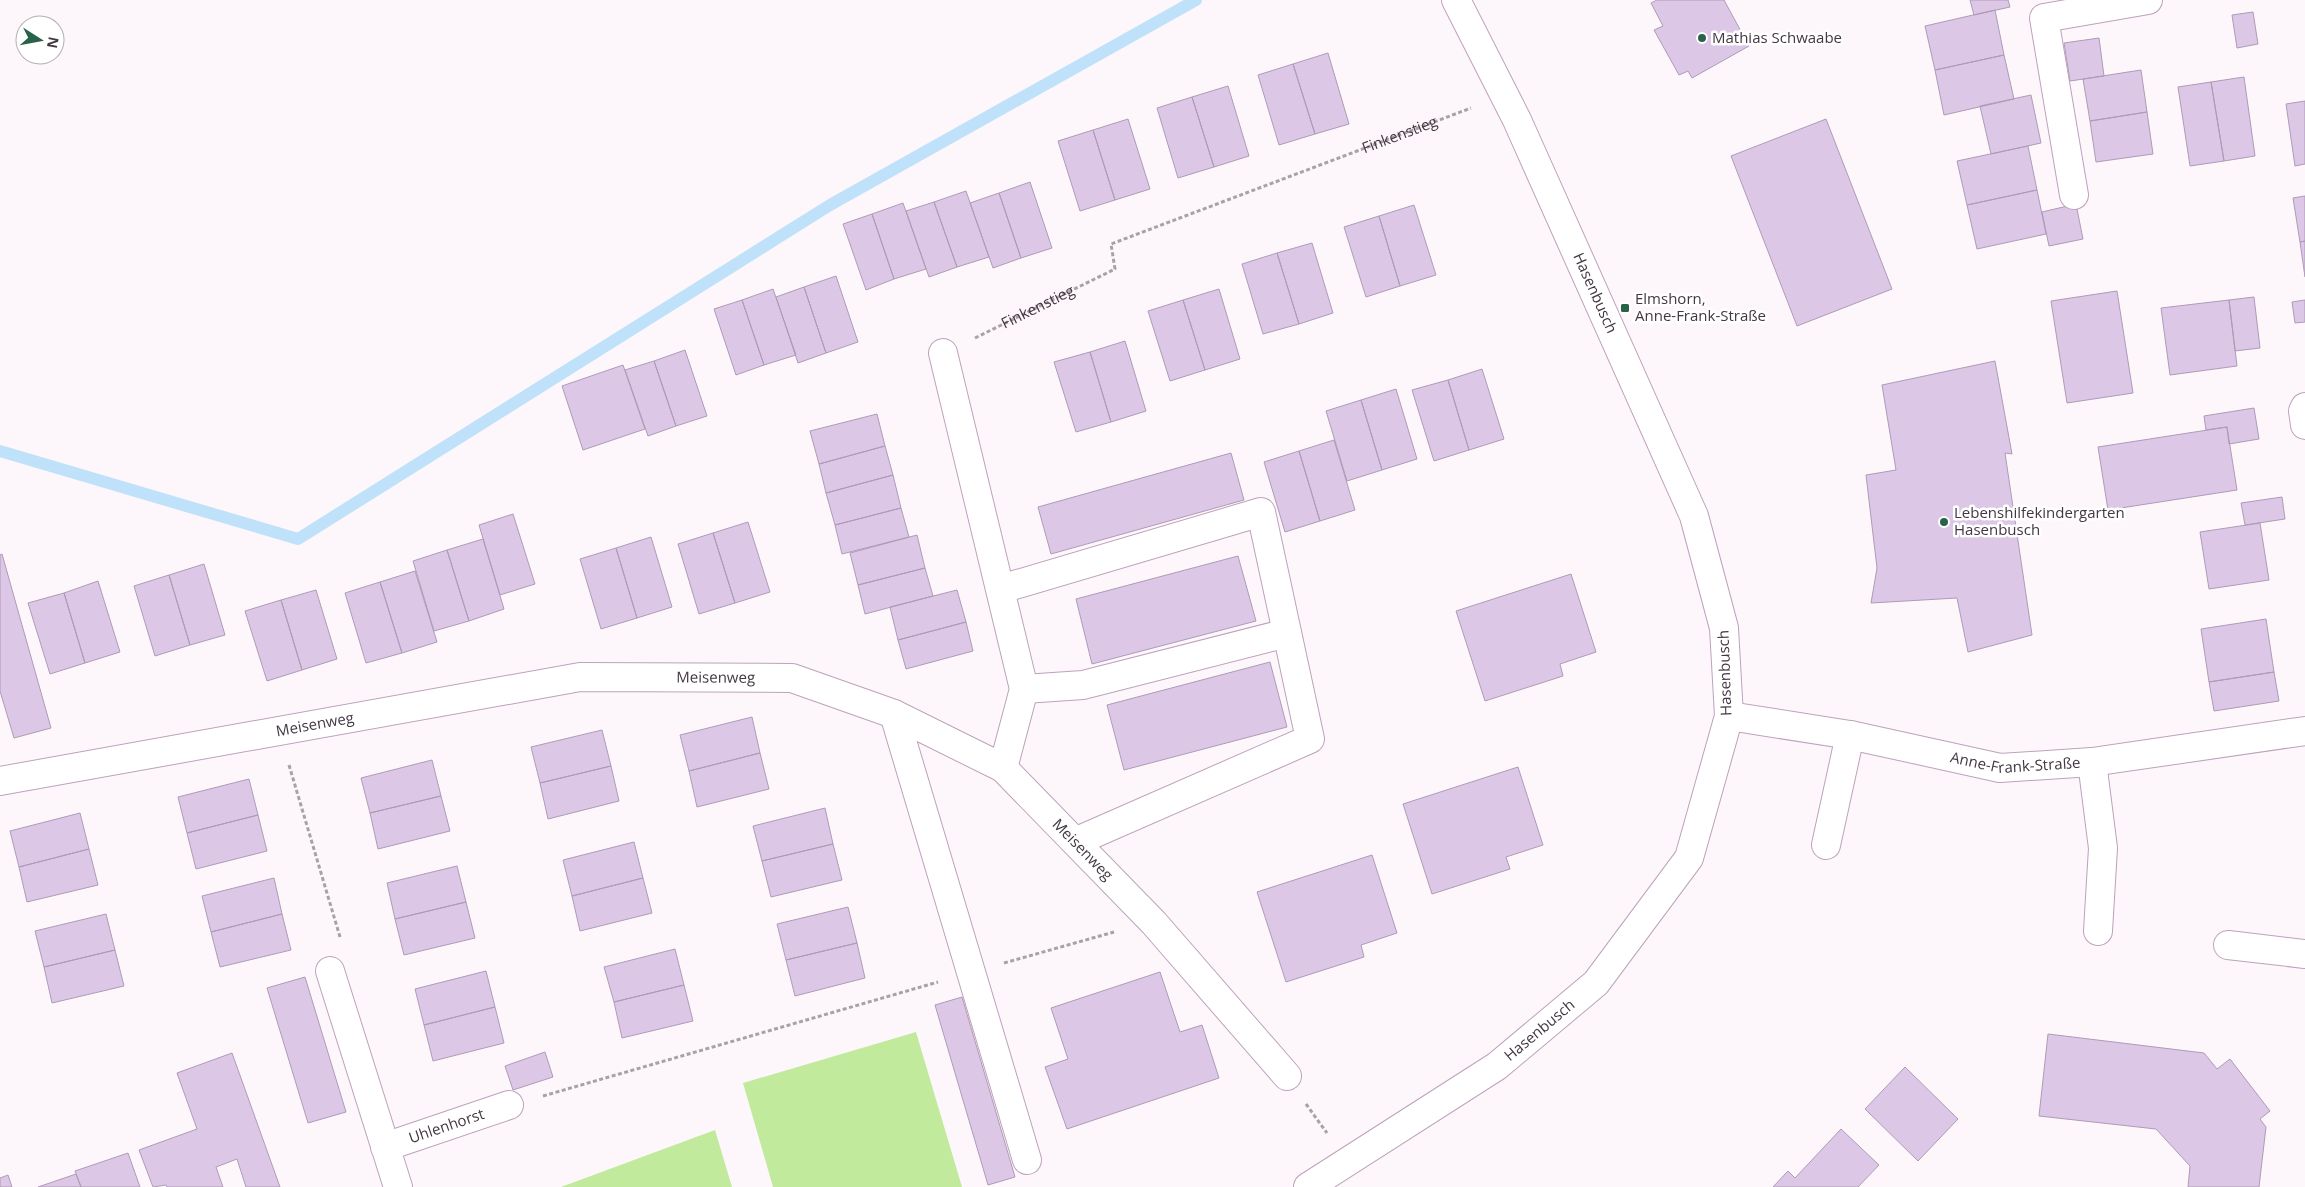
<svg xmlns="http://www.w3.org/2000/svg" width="2305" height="1187" viewBox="0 0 2305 1187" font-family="'Open Sans',sans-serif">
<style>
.green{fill:#c1ea9d}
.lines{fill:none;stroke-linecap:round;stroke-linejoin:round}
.stream{stroke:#bfe2fa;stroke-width:12}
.building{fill:#dcc7e6;stroke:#ae9bb7}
.minor-casing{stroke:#bda2bb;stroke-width:30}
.major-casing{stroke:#bda2bb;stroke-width:30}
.path{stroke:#a9a1a8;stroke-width:3;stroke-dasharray:4 2.5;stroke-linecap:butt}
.minor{stroke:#fff;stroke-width:28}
.major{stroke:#fff;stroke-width:28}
.poi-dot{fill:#29624b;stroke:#fff;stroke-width:2}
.labels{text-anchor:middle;stroke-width:5;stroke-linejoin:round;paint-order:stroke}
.poi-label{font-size:15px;fill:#433842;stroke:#fff;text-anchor:start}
.street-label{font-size:15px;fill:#433842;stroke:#fff}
</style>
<rect width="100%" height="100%" fill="#fdf7fc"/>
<path class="green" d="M916,1032L962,1187H773L743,1083Z
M715,1130L732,1187H561Z"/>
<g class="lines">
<path class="stream" d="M0,451L298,539L830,205L1196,0"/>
</g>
<path class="building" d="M1657,0H1724L1749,46L1692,78L1688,71L1679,75L1654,30L1663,26L1651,3Z
M1970,0H2008L2010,7L1974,15Z
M1995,10L2004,55L1935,70L1925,26Z
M2253,12L2258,44L2237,48L2232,15Z
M2099,38L2104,76L2070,81L2064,43Z
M1328,53L1349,124L1315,134L1293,64Z
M2004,55L2014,99L1944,115L1935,70Z
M1293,64L1315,134L1279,145L1258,75Z
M2141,70L2147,112L2090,121L2083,79Z
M2244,77L2255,156L2224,161L2211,82Z
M2211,82L2224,161L2190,166L2178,87Z
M1228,86L1249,156L1214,167L1192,97Z
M2031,95L2041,143L1991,154L1980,106Z
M1192,97L1214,167L1178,178L1157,108Z
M2305,101V164L2295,166L2286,104Z
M2147,112L2153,154L2096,162L2090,121Z
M1128,119L1150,189L1115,200L1093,130Z
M1826,119L1892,289L1797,326L1731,156Z
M1093,130L1115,200L1080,211L1058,141Z
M2028,146L2037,190L1967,205L1957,161Z
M1030,182L1052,248L1021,258L999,193Z
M2037,190L2046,234L1977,249L1967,205Z
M966,191L989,257L957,267L934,202Z
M999,193L1021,258L993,268L970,203Z
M2305,196V241L2300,242L2293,198Z
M934,202L957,267L929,277L906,211Z
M903,203L926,269L894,279L872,214Z
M2076,204L2083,239L2049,246L2042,212Z
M1414,205L1436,275L1400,286L1379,216Z
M872,214L894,279L866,290L843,224Z
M1379,216L1400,286L1366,297L1344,227Z
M2305,241V277L2300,242Z
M1312,243L1333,313L1299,324L1277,253Z
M1277,253L1299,324L1263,334L1242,264Z
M836,276L858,342L826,353L804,287Z
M804,287L826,353L798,363L776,297Z
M773,289L796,355L764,365L742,300Z
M1219,289L1240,359L1205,370L1183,300Z
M2117,291L2133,393L2067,403L2051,301Z
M2254,297L2260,348L2235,351L2229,300Z
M742,300L764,365L736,375L714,309Z
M1183,300L1205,370L1170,381L1148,311Z
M2229,300L2237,366L2170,375L2161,308Z
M2305,300V322L2295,323L2292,302Z
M1125,341L1146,411L1111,422L1090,352Z
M685,350L707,416L676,426L654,361Z
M1090,352L1111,422L1076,432L1054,362Z
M654,361L676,426L648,436L625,370Z
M1995,361L2012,454L2005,453L2032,635L1968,652L1957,598L1871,603L1877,568L1866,475L1896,470L1882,385Z
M623,365L645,429L583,450L562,386Z
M1482,369L1504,439L1469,450L1448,380Z
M1448,380L1469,450L1434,461L1412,390Z
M1396,389L1417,459L1382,470L1361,400Z
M1361,400L1382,470L1347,481L1326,411Z
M2254,408L2259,439L2229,444L2227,427L2206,430L2204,416Z
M877,414L885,446L819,464L810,431Z
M2227,427L2237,490L2108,510L2098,447Z
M1334,440L1355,510L1320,521L1299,451Z
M885,446L893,475L826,493L819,464Z
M1299,451L1320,521L1285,532L1264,462Z
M1231,453L1244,500L1051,554L1038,507Z
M893,475L901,508L835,525L826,493Z
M2282,497L2285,519L2245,525L2241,503Z
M901,508L909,537L842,554L835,525Z
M513,514L535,584L500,595L479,525Z
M748,522L770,592L735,603L713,533Z
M2260,523L2269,580L2209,589L2200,532Z
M713,533L735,603L699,614L678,544Z
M917,535L925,568L858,585L850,553Z
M651,537L672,607L637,618L616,548Z
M483,539L504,609L469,621L447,550Z
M616,548L637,618L601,629L580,559Z
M447,550L469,621L434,631L413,561Z
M2,554L51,728L14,738L0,691V555Z
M1238,556L1256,621L1092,664L1076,599Z
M204,564L225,635L190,645L169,575Z
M925,568L933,596L865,614L858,585Z
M415,571L437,642L402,653L380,582Z
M1571,574L1596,652L1560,664L1563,676L1485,701L1456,611Z
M169,575L190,645L155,656L134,586Z
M98,581L120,652L85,663L64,593Z
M380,582L402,653L366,663L345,593Z
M316,590L337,659L302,670L281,600Z
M957,590L966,622L898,640L890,607Z
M64,593L85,663L50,674L28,603Z
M281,600L302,670L267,681L245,611Z
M2266,619L2274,672L2209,682L2201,629Z
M966,622L973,651L906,669L898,640Z
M1270,662L1287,727L1124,770L1107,705Z
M2274,672L2279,701L2214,711L2209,682Z
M752,717L760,753L689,771L680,735Z
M602,730L611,766L540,783L531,747Z
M760,753L769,789L697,807L689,771Z
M432,760L441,796L370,813L361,778Z
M611,766L619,801L548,819L540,783Z
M1518,767L1543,845L1506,857L1510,869L1432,894L1403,804Z
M249,779L258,815L187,833L178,797Z
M441,796L450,831L378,849L370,813Z
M825,808L833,844L762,861L753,826Z
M80,813L89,849L19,867L10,831Z
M258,815L267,851L196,869L187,833Z
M634,842L643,878L572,896L563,860Z
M833,844L842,880L771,897L762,861Z
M89,849L98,885L27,902L19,867Z
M1372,855L1397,933L1361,945L1364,957L1286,982L1257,892Z
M457,866L466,902L395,919L387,883Z
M274,878L282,914L211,932L202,896Z
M643,878L652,913L580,931L572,896Z
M466,902L475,938L404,955L395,919Z
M848,907L857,943L786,960L777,924Z
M106,914L115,950L44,967L35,931Z
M282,914L291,950L220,967L211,932Z
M857,943L865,978L795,996L786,960Z
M675,949L684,985L614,1002L604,967Z
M115,950L124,986L52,1003L44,967Z
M486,971L495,1007L424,1025L415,989Z
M1160,972L1180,1032L1202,1025L1219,1078L1067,1129L1045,1067L1068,1059L1051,1008Z
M305,977L346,1112L308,1123L267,988Z
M684,985L693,1021L622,1038L614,1002Z
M962,997L1015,1177L988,1185L935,1005Z
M495,1007L504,1043L433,1061L424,1025Z
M2048,1034L2204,1053L2217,1069L2230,1059L2270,1111L2260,1119L2266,1127L2259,1187H2188L2190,1166L2156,1129L2039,1116Z
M545,1052L553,1077L513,1090L505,1066Z
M232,1053L280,1187H246L237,1159L216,1167L223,1187H167L166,1185L153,1187L139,1150L197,1129L177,1073Z
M1905,1067L1958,1119L1918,1161L1865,1109Z
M1841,1129L1879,1165L1858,1187H1773L1788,1171L1795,1178Z
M128,1153L140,1187H81L75,1171Z
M76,1174L81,1187H38Z
M8,1175L12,1187H0V1178Z"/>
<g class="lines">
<defs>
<g id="minor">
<path d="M2074,195L2044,18L2148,0"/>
<path d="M943,353L1024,689L1003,768"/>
<path d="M2305,407L2303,411L2305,425"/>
<path d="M1001,589L1261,512L1310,739L1077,841"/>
<path d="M1024,689L1083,685L1287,633"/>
<path d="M894,714L1027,1160"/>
<path id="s2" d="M1729,716L1850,735L2000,768L2092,762L2305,731"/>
<path d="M2092,762L2103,848L2098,931"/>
<path id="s3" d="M0,781L580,677L792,678L894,714L1003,768L1154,923L1287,1076"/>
<path d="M1826,845L1850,735"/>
<path d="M2228,945L2305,954"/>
<path d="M330,971L398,1187"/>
<path id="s4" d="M385,1147L509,1105"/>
</g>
<g id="major">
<path id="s5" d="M1308,1187L1497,1066L1596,983L1689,858L1729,716L1724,628L1694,516L1517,120L1456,0"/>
</g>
</defs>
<use href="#minor" class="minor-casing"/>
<use href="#major" class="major-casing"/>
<g class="path">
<path id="s1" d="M975,338L1115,269L1111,244L1471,108"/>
<path d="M289,765L340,937"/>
<path d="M1004,963L1114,932"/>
<path d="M543,1096L938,982"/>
<path d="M1306,1104L1327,1133"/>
</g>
<use href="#minor" class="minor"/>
<use href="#major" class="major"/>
</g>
<g class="poi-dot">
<circle cx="1702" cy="38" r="5"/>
<rect x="1620" y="303" width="10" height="10" rx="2.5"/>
<circle cx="1944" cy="522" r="5"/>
</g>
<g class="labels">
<g class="poi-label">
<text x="1712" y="43">Mathias Schwaabe</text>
<text x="1635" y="304">Elmshorn,<tspan x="1635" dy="17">Anne-Frank-Straße</tspan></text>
<text x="1954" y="518">Lebenshilfekindergarten<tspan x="1954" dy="17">Hasenbusch</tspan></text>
</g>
<g class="street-label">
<text dy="5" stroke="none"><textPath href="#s1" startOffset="490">Finkenstieg</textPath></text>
<text transform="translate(1595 293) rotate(66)" y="5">Hasenbusch</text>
<text dy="5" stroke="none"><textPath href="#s1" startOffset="70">Finkenstieg</textPath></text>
<text transform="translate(1725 673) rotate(-92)" y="5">Hasenbusch</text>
<text dy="5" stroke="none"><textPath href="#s3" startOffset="725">Meisenweg</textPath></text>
<text dy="5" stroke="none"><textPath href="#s3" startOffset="320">Meisenweg</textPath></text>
<text dy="5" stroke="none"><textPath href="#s2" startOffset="291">Anne-Frank-Straße</textPath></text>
<text dy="5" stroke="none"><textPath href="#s3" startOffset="1145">Meisenweg</textPath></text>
<text dy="5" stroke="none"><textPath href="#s5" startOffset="280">Hasenbusch</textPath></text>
<text dy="5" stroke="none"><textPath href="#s4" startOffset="65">Uhlenhorst</textPath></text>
</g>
</g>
<g transform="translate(40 40) rotate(101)"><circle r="24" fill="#ffffff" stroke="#b4afb3"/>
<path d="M0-4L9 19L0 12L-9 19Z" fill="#29624b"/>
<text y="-8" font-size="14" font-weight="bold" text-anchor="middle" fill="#433842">N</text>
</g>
</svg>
